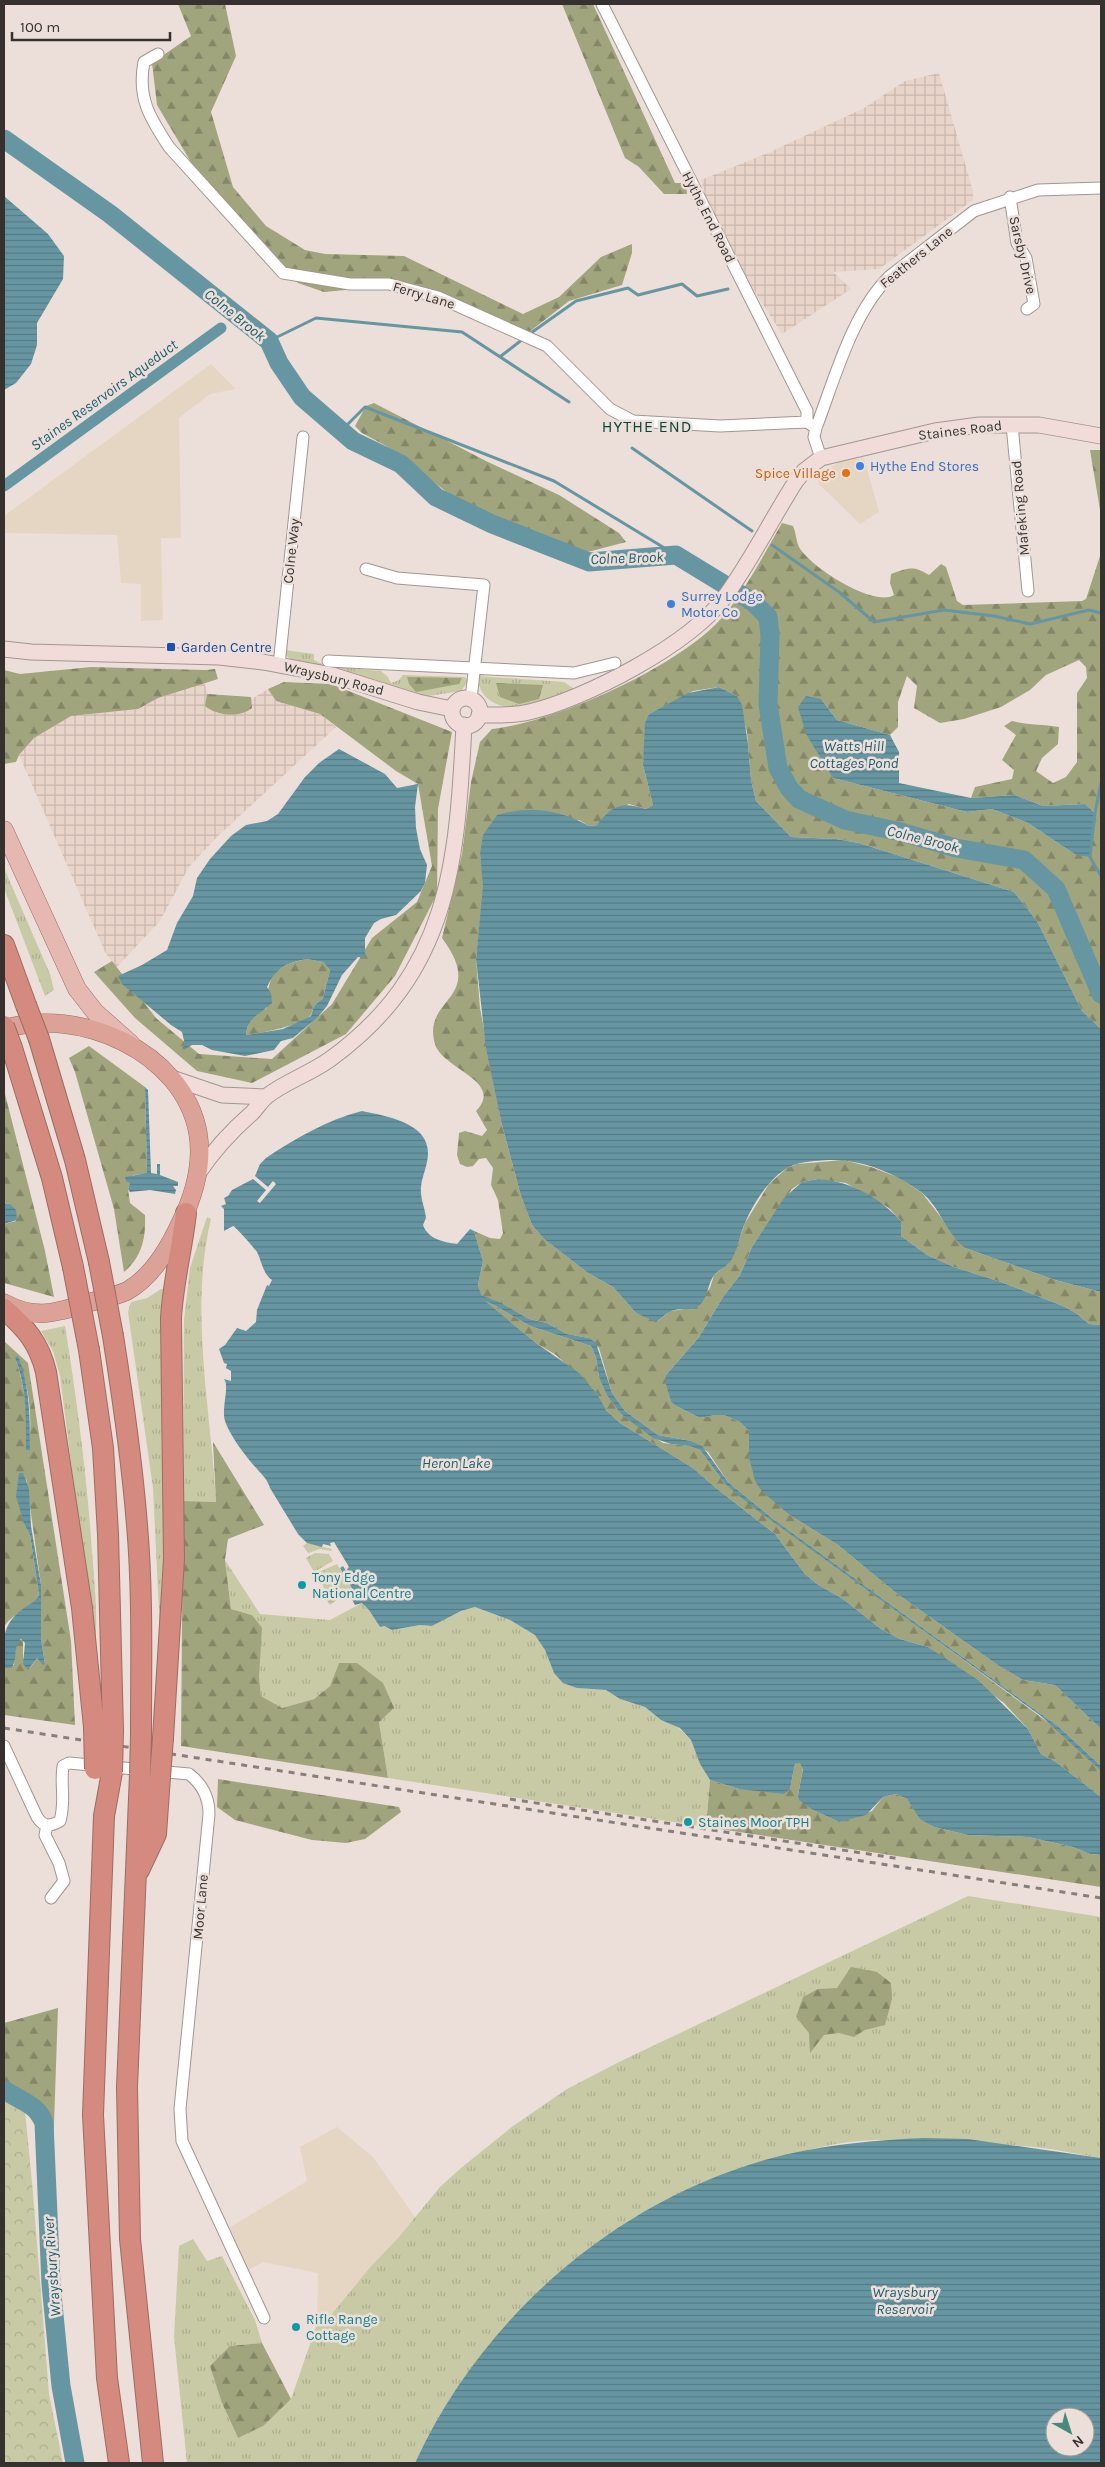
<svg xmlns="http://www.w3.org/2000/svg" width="1105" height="2467" viewBox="0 0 1105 2467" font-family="Karla,sans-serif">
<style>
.commercial{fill:#e5d6c4}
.industrial{fill:url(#industrial-grid)}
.grass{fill:url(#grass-tufts)}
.forest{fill:url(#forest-firs);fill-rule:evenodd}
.park{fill:url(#park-crowns)}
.water{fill:url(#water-rules);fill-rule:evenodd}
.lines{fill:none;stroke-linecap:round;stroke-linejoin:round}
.stream{stroke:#6696a2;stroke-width:3}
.canal{stroke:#6696a2;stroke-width:11}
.river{stroke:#6696a2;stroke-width:19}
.minor-casing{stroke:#a29690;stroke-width:13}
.secondary-casing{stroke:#a29690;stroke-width:17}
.primary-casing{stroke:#9d6b63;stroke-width:19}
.trunk-casing{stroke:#9d6b63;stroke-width:19}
.motorway-casing{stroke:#9d6b63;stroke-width:22}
.minor{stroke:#fff;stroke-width:11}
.secondary{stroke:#f2dcd9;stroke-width:15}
.primary{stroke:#e5b9b2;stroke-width:18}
.trunk{stroke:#dca298;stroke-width:18}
.motorway{stroke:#d48a7f;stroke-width:20}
.rail{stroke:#877f7b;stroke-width:3;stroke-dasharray:6 6;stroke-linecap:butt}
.motorway-bridge-casing{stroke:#9d6b63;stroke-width:22;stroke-linecap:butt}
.motorway-bridge{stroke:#d48a7f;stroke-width:20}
.shop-dot{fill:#3f7fe0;stroke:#ecdfd9;stroke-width:2}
.food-dot{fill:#e8710a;stroke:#ecdfd9;stroke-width:2}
.transit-dot{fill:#1a4fb4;stroke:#ecdfd9;stroke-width:2}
.culture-dot{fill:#0f9aa8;stroke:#ecdfd9;stroke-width:2}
.labels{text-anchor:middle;stroke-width:5;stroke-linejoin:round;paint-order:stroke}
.street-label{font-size:14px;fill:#36312f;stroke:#ecdfd9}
.shop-label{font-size:14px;fill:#366cbe;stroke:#ecdfd9;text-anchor:start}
.food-label{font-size:14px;fill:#c56008;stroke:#ecdfd9;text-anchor:end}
.transit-label{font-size:14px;fill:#164399;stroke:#ecdfd9;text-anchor:start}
.culture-label{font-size:14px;fill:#0d838f;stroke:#ecdfd9;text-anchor:start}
.water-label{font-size:15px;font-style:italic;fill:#1c5d6c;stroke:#ecdfd9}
.quarter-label{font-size:16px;letter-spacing:1px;fill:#09453b;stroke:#ecdfd9}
</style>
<defs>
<pattern id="industrial-grid" width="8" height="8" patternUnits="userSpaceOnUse" patternTransform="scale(1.25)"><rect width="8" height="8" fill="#e8d4c9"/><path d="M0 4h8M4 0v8" fill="none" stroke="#c8b6ad"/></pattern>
<pattern id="grass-tufts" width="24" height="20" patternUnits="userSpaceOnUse" patternTransform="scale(1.25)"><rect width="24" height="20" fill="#c7caa5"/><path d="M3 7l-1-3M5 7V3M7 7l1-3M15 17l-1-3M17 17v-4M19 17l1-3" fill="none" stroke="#acae8e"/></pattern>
<pattern id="forest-firs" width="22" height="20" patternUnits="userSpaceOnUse" patternTransform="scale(1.25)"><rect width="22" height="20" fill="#a1a57d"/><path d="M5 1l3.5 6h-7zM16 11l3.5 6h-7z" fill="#848767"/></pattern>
<pattern id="park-crowns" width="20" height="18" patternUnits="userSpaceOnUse" patternTransform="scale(1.25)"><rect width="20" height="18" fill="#c7caa5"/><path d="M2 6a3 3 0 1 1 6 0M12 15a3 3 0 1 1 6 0" fill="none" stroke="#acae8e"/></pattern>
<pattern id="water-rules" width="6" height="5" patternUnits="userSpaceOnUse" patternTransform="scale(1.25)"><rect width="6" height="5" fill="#6696a2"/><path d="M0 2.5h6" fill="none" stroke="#557b84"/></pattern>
</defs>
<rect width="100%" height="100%" fill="#ecdfd9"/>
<path class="commercial" d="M211,364L236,389L210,394L179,418L181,538H161L163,620L141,621V584L121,583L117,535L4,533V516Z
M864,458L879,512L860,524L819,484L818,478L840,461Z
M337,2127L373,2157L415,2217L398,2238L372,2265L322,2327L317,2324L318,2273L263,2262L247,2271L230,2227L307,2181L300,2147Z"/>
<path class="industrial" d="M939,73L973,191V200L879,269L833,272L851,289L782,334L752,287L708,203L701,180L770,152L864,108L905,81Z
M204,682L208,694L253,698L268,689L276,701L320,714L336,727L217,837L189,867L160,921L116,968L105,952L19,755L34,738L71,716L138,709L158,698Z"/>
<path class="grass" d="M285,650L314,654V660L327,666L381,671L388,677L391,683L399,680L403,675L465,677L468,681L461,691L422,697L293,660L286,656Z
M478,676L564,682L577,691C563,696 548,704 533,707C509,711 478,705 478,676Z
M4,868L50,974L54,990L45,996L4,888Z
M207,1217L211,1219C189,1310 211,1410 216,1502L183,1501L184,1320L190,1268Z
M161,1289H164L166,1544L160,1632L153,1488L128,1312L131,1302L147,1298Z
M65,1326C77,1401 87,1476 92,1552C95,1585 98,1618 95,1651L60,1376L53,1351L41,1331Z
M307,1543L332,1549L331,1551L320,1549L308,1553L303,1546Z
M315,1553L329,1554L333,1561L314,1572L306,1558Z
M225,1560L260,1614L330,1620L362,1603L369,1610L380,1627L383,1626L392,1630L420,1625L432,1626L461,1611L475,1607L510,1620L535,1634L545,1650L554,1673L577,1688L606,1690L620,1699L645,1707L661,1720L676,1725L691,1740L700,1764L710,1780L706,1827L388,1778L379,1722L339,1663L330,1686L314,1699L282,1708L261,1696L252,1615L231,1609Z
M337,1564L353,1590L341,1597L329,1576L323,1579L319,1572Z
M968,1896L1101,1917V2158C1076,2154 1050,2148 1024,2146C994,2144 964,2144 934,2142C915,2142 896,2140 877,2140C835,2141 792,2153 753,2166C605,2215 481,2320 415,2463H187L174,2337L179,2246L193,2239L207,2261L222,2256L255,2320L262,2343L230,2346L222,2403L238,2438L291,2399L317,2324L322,2326L372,2265L398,2238L440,2187L461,2168L513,2126L567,2089L619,2062Z"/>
<path class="forest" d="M178,4H225L236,56L211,112L233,187L266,226L305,250L325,254L404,256L523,314L559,297L601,257L632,244V253L622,285L569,301L524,336L446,302L389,286L324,292L298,283L279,266L198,174L157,105L152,63L191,36Z
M562,4H593L675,183H686L687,194H664L639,167L625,158Z
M374,403L486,461L559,495L619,533L626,542L588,552L577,553L555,548L469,509L386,446L362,433L355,426L366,406Z
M1090,450H1101V516Z
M782,523L793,526C796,532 796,541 799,547C810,567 874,608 894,595L890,583L891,574C908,568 913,565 929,575L941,564L946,567L957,601L963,605L1082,601L1086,599L1101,553V1029L1082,1011L1037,921L1014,892L859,843L836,839L791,837L756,801L751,780L747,732L737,696L719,687L693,691L649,714L643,765L653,805L646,809L629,804L597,825L589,826L579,820L480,854L484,886L476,959L480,1008L502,1125L521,1196L532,1225L544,1239L588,1273L613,1287L636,1313L658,1321L670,1311L693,1308L710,1288L714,1275L728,1264L734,1254L745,1223L769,1184L787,1168L797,1164L843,1160L871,1167L900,1178L922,1193L965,1248L1055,1280L1101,1292V1325L1089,1324L1076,1313L1063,1306L1001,1282L954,1267L927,1255L901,1236V1221L889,1208L846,1183L818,1179L802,1182L792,1189L752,1247L740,1275L723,1297L699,1337L666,1375V1384L671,1402L676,1406L700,1418L715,1415H724L740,1422L749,1431V1457L776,1502L788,1514L838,1545L896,1593L999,1666L1023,1680L1055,1685L1101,1729V1766L1059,1727L772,1518L728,1482L708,1452L691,1441L658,1435L625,1411L612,1393L599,1348L589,1338L567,1334L547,1323L529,1319L498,1302L480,1295L478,1285L483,1261L474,1231L490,1238L500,1239L503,1233L498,1200L491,1185L493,1168L486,1158L479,1159L473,1166L467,1167L460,1164L457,1155L459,1133L465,1131L482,1136L487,1130L476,1111C505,1081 442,1069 435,1044C421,997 488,1000 442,938L462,854L471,782L480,742L492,729C555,722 670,670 716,624C741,599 764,554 782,523ZM1079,660L1086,667L1087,678L1077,693V762L1066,777L1053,783L1036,771L1042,758L1058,744L1059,727C1043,724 1028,725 1012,721L1004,726L1016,735L1002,760L1014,770L1012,779L975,787L971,798L1015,795L1043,806L1085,804L1095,813L1092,834L1076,855L1028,823L992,809L967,812L833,778L821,699L837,720L890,735L898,727V702L907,676L917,686L914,708L940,723L964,719L1001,707L1030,690L1046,675Z
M91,667L206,670L215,669L218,679L158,698L138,709L71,716L34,738L19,755L16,762L4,764V670L20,674Z
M407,677L462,678L459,684L416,692L409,684Z
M284,682L331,684L452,732L438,809L437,894L395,976L346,1034L252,1083L197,1071L135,1018L94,972L112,961L156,1018L199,1054L272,1059L332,1004L372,938L417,902L432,866L418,784L396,771L320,714L276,701L268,689Z
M496,683L543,685L539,699L519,704L500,697Z
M207,694L251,697L252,708C240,718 217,716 205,706Z
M307,959L323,962L330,970L323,998L314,1006L311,1015C300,1026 262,1033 246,1035C247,1021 255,1014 267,1008C267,975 275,965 307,959Z
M89,1046L145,1087L147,1174L133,1175L128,1189L130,1203L145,1215C146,1238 142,1257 124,1272L114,1209L75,1072L69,1058Z
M4,1090L45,1251L54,1297L4,1283V1224L16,1221L10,1204L4,1202Z
M483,1300L494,1305L530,1326L591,1346L596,1357L599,1377L621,1414L663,1443L689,1446L700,1450L725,1484L1061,1732L1101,1771V1797L1056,1762L1041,1754L1028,1729L1004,1703L928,1647L900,1639L881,1629L843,1599L817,1584L805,1574L775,1534L716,1488L693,1468L620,1423L602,1406L597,1394L556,1355L536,1343Z
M4,1341L28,1363L71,1641L75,1725L4,1715V1668L14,1665L16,1645L18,1640H23V1658L30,1668L37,1658L45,1664L41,1638V1585L26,1478L24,1524L30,1535L39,1595C32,1609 12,1613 4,1627ZM15,1358C31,1383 32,1420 29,1450C27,1419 26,1387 15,1358Z
M213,1442L264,1525L228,1539L225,1560L231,1609L252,1615L262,1628L259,1676L261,1696L282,1708L314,1699L330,1686L339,1663H357L383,1683L394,1708L379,1722L388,1778L181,1746L183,1501L216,1502Z
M801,1762L803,1768L798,1795L811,1809L839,1822L872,1811L883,1797L896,1794L907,1799L921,1819L934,1827L968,1835L1028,1837L1073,1847L1090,1854L1101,1855V1887L706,1827L710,1780L739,1789H790L795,1764Z
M218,1779L399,1807L401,1812L365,1839L346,1843L312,1840L235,1820L217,1807Z
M851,1967L877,1972L891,1983L892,1999L885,2025L865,2030L854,2037L839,2033L824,2035L810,2053L809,2033L796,2017L803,1997L818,1989L837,1988Z
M58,2008L53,2153L25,2110L4,2098V2023Z
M262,2343L291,2399L263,2426L238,2438L222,2403L210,2366L230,2346Z"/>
<path class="park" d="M329,1576L341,1597L330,1605L324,1596L327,1593L320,1581Z
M4,2098L25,2110L33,2193L49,2394L63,2463H4Z"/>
<path class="water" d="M4,196L48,234L64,256L63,279L37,323V345L31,364L16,383L4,390Z
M719,687L737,696L742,705L748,744L751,780L756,801L791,837L836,839L859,843L1014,892L1037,921L1082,1011L1101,1029V1292L1055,1280L965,1248C946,1233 940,1207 921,1192C895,1173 862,1159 829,1160C816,1161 801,1161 789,1167C770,1177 753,1204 745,1223C739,1236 738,1251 730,1262C726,1267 719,1270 715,1274C708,1282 708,1297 700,1305C692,1312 680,1307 671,1311C665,1314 661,1319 656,1322L636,1313L613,1287L588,1273L544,1239L532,1225L521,1196L502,1125L486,1048L476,959L483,886L480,854L483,835L497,815C529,806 559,809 589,826L597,825C612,805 622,801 646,809L653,805L643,765L645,723L649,714L688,693Z
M806,696L821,699L837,720L890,735L899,752V783L971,798L1015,795L1043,806L1085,804L1095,813L1090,857L1076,855L1028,823L992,809L967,812L833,778L806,734L798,707Z
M339,749L385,774L397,788L418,784L415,807L416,828L420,849L427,865L425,883L421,891L396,915L381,919L374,923L365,938V958L358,957L342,975L327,1006L317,1018L293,1038L281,1041L274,1050L245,1056L212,1050L202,1045H192L184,1050L182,1048L185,1045L182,1032L171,1025L122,984L118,976L142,965L167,950L177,923L193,896L197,878L210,859L231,836L246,825L267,821L278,814L305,777L319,763ZM307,959L323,962L330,970L323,998L314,1006L311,1016L283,1029L246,1035C247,1017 261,1014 272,1003L271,993L267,987C277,967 286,963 307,959Z
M145,1087L148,1090L151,1173L157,1174V1164H160V1175L178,1182V1186H173L176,1190L175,1194L150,1190L130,1192L128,1189L130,1183L126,1181L125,1177L147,1173Z
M362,1111C385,1116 428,1122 428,1153C428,1165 422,1176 421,1187C420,1199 425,1207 426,1218L423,1225C428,1239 443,1242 457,1244L470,1229L474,1231L483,1261L478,1285L481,1295L499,1302L529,1319L547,1323L567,1334L589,1338L596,1343L612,1393L625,1411L658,1435L691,1441L702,1446L728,1482L772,1518L1059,1727L1101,1766V1771L1041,1716L754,1508L725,1484L700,1450L689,1446L671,1444L653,1438L621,1414L607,1395L599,1377L596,1357L591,1346L530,1326L494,1305L485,1301L536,1343L579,1373L597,1394L606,1410L620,1423L693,1468L716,1488L775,1534L805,1574L817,1584L843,1599L881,1629L900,1639L928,1647L978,1680L1028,1729L1041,1754L1056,1762L1101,1797V1855L1090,1854L1073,1847L1028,1837L968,1835L934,1827L920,1819L907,1799L896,1794L883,1797L866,1815L839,1822L811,1809L799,1800L798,1795L803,1769L800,1763L795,1764L790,1789L784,1794L739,1789L710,1780L700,1764L691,1740L680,1728L661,1720L645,1707L620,1699L606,1690L577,1688L563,1683L554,1673L545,1650L535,1635L510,1620L475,1607L461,1611L432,1626L420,1625L392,1630L384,1626L380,1627L369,1610L362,1603L355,1605L348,1593L353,1590L340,1568L343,1566L350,1577L347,1569L349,1567L334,1542L330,1543L331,1546L323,1544L322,1547L307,1543L298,1534L270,1488C267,1477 257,1470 250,1461C241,1450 229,1433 225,1421C221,1407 230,1387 224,1379L231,1381V1371L224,1367L226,1368L227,1364L224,1363L219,1349L225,1345L237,1328L246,1331L256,1322L257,1310L267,1285L269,1286L272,1280C263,1274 262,1262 257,1252C255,1249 236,1227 233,1226L224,1231V1209L221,1206L226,1204L224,1198L228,1196L232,1190L253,1179L266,1190L257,1201L260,1203L276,1184L273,1181L268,1187L255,1176L260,1164L266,1158C296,1138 327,1120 362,1111Z
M818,1179C850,1181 879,1197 901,1221V1236L927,1255L954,1267L1001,1282L1063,1306L1076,1313L1089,1324L1101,1325V1729L1055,1685L1023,1680L999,1666L896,1593L838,1545L788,1514L761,1490L755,1481L749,1457V1431L740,1422L724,1415H715L700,1418L676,1406L671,1402L666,1385V1375L699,1337L723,1297L740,1275L752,1247L784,1198L802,1182Z
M4,1203L10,1204L16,1210L17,1220L4,1224Z
M18,1356C30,1387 30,1417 30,1450H26C26,1418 27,1388 15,1358Z
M19,1473H23L29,1489L31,1526L41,1585V1638L45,1664L43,1665L37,1658L28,1670L23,1664L25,1643L21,1639C12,1647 19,1660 11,1668H4C4,1639 0,1626 24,1608C30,1604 35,1602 39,1595L30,1535L24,1524L16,1496Z
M924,2138L968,2139L1101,2158V2463H415C484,2312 626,2192 788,2154C833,2144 878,2140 924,2138ZM1055,2417H1085V2447H1055Z"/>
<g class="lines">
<path class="stream" d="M528,335L576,301L628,288L638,295L682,284L697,296L728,289
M269,341L316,318L462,332L569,402
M501,356L523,339
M342,430L365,407L554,481L676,555
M632,448L752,531
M772,545L839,592L874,622L944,610L994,616L1030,624L1089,610L1101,613
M1101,783L1095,813L1090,857L1101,876"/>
<path class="canal" d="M4,486L221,328"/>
<path class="river" d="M4,139L110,214L269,341L279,363L302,397L353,441L401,464L436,497L492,524L589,562L676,555L753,602L768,617L770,636L768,704L778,768L789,788L799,799L845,820L901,832L956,848L1024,860L1056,889L1101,994
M4,2090C19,2100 39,2105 44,2123L51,2284L61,2386L75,2463"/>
<defs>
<path id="minor" d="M602,4L807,411V422L816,428
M158,54L144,62C137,98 150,118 169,147L283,273L350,284H389L438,297L547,346L610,409L633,421L720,426L807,422
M1010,197L1017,243L1026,258L1034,304L1027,309
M1012,425L1028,591
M821,458L814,437L816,428C835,378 852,313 890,276L974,211L1038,190L1101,188
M366,569L397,578L484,585L471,699
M328,661L574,673L615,663
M279,665L303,437
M4,1746L37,1817C44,1828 51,1826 60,1821C66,1799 60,1788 63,1766L69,1763L189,1774C202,1784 209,1797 209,1814L180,2109L182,2141L264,2318
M47,1825L45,1835L59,1863L64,1881L51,1898"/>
<path id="secondary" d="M4,649L31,652L219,657L263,662L332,675L418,702L452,709
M452 712a14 14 0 1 1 28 0a14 14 0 1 1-28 0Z
M479,715C495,715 513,716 529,712C585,699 689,645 724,598C751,561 771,520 796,481L804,471L821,458L935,431L979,425H1039L1101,436
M169,1077L222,1095L266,1097
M197,1175C213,1151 230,1132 252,1113C257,1108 261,1101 267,1096C285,1082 309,1074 329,1060C450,973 457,863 464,725"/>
<path id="primary" d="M4,830L77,989L95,1012L131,1044"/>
<path id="trunk" d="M4,1029C78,1006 183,1051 198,1133C203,1164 194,1196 180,1224C168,1250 152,1277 127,1291C116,1296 102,1299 91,1302C57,1312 37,1321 4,1303"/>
<path id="motorway" d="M4,945L26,1005
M39,1039L75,1160L99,1262
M12,1048L52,1178L73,1267
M4,1309C26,1328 39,1343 46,1372L82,1608L94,1727
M113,1336C123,1399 132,1461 137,1525C143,1594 141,1665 141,1734
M89,1350L103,1448L108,1534L113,1730
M163,1738L174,1559L171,1318C173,1282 182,1249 186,1213
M112,1772L104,1816L93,2115L107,2378L119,2463
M140,1774L127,2087L130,2239L153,2463
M139,1870L156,1834L160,1777"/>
</defs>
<use href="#minor" class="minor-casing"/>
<use href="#secondary" class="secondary-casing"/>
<use href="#primary" class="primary-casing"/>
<use href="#trunk" class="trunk-casing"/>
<use href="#motorway" class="motorway-casing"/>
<use href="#minor" class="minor"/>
<use href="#secondary" class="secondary"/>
<use href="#primary" class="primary"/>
<use href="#trunk" class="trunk"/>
<use href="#motorway" class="motorway"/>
<path class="rail" d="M4,1728L1101,1898
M510,1799L901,1859"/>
<defs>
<path id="motorway-bridge" d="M26,1005L39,1039
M4,1026L12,1048
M99,1262L113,1336
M73,1267L89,1350
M94,1727L95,1769
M112,1772L113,1730
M140,1774L141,1734
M160,1777L163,1738"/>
</defs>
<use href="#motorway-bridge" class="motorway-bridge-casing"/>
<use href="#motorway-bridge" class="motorway-bridge"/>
</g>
<g class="shop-dot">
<circle cx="860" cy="466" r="5"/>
<circle cx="671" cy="604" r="5"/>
</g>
<circle class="food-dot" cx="846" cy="473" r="5"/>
<rect class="transit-dot" x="166" y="642" width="10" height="10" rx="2.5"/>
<g class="culture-dot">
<circle cx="302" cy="1585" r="5"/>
<circle cx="688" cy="1822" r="5"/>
<circle cx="296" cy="2327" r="5"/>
</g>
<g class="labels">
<g class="street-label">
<text transform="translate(709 217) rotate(63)" y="5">Hythe End Road</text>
<text transform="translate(1023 255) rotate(77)" y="5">Sarsby Drive</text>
<text transform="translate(916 257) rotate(-39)" y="5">Feathers Lane</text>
<text transform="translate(424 295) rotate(17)" y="5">Ferry Lane</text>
<text transform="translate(960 430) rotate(-7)" y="5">Staines Road</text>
<text transform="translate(1020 508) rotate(-95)" y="5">Mafeking Road</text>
<text transform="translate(291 551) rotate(-84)" y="5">Colne Way</text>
<text transform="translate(334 678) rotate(14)" y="5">Wraysbury Road</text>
<text transform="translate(200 1907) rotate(-85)" y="5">Moor Lane</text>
</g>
<g class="shop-label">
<text x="870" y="471">Hythe End Stores</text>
<text x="681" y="601">Surrey Lodge<tspan x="681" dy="16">Motor Co</tspan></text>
</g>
<g class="food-label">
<text x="836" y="478">Spice Village</text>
</g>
<g class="transit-label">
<text x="181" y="652">Garden Centre</text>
</g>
<g class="culture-label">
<text x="312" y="1582">Tony Edge<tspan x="312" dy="16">National Centre</tspan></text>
<text x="698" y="1827">Staines Moor TPH</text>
<text x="306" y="2324">Rifle Range<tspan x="306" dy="16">Cottage</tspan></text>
</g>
<g class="water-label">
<text transform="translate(235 315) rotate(39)" y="5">Colne Brook</text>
<text transform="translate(104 395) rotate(-36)" y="5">Staines Reservoirs Aqueduct</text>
<text transform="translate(627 558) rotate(-2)" y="5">Colne Brook</text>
<text x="854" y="751">Watts Hill<tspan x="854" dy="17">Cottages Pond</tspan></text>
<text transform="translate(923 839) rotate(14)" y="5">Colne Brook</text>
<text x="456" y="1468">Heron Lake</text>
<text transform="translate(52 2267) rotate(-94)" y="5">Wraysbury River</text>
<text x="905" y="2297">Wraysbury<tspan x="905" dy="17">Reservoir</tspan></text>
</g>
<g class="quarter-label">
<text x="647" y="432">HYTHE END</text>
</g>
</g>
<rect width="1105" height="2467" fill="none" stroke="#36312f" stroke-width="10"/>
<g transform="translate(1070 2432) rotate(141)"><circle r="24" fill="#ecdfd9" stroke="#a39995"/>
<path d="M0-4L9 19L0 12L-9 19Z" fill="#47897c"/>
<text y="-8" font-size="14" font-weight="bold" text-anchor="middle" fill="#36312f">N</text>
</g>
<path d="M12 32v8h158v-8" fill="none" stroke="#36312f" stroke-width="2.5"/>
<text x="20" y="32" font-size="15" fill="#36312f" stroke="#ecdfd9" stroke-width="4" paint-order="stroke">100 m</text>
</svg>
